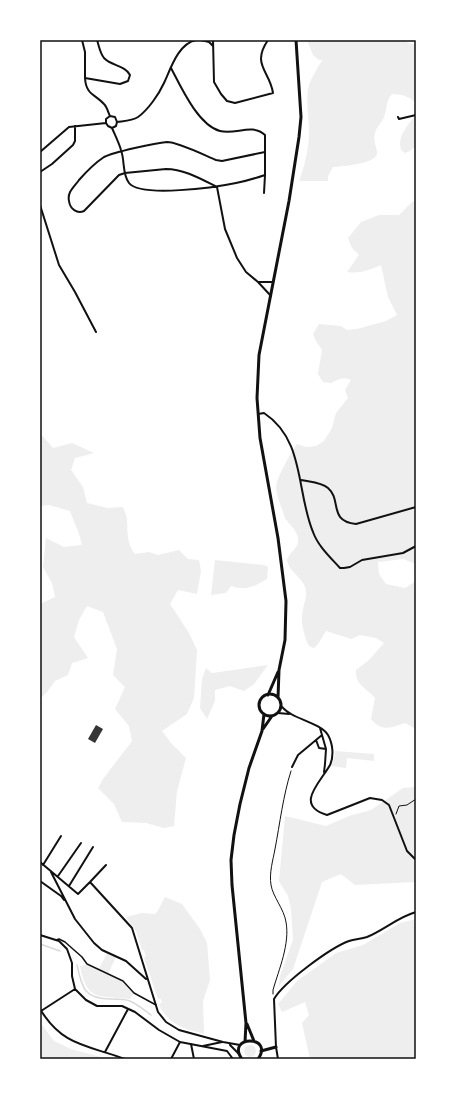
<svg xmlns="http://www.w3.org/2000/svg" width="456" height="1099" viewBox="0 0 456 1099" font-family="'Space Grotesk',sans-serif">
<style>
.green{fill:#eee}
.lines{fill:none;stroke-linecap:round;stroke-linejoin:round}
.stream{stroke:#d9d9d9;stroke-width:1.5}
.building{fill:#353535}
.path{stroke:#111;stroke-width:1}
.pedestrian{stroke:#111;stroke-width:1.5}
.minor{stroke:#111;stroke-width:2}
.secondary{stroke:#111;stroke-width:3}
.neatline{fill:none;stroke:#111;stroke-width:1.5}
</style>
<rect width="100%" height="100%" fill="#fff"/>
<path class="green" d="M307,40H403L411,44H416V103C410,97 402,94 392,94C386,100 387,109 384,117C382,123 376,127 375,133C373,140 376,145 377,152C379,164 342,166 333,167L328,176V181H299C305,165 309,148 309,132C309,117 305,100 309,85C312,76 318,68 322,60H319L313,55Z
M416,114V146L410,151L405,153L401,150C397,135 408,126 416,114Z
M416,201V564L403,559L378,562L379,574L386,584L405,588L416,581V729L405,723C390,728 382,732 371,719L375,698C366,688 355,685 356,670L369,660L384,643L376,638L360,635L351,639L326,631L318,644L314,648C307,646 307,642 305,636C302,626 301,620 303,609C304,603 307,597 306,591C305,578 289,573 287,560C289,553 297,549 298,542C299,531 290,526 285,518C284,515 283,512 282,509C274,487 274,486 284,466C288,458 292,451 297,444L306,447L316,446L324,441L332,428L336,413L348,398L345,390L351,380C343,377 338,379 331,383L323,382L318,374L322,350L316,341L313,334L319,324L341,326L347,330L357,329L386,321L397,315L388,297L381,265C369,270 360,274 347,272L359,255L352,248L348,238L361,222L379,215H399L412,202Z
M40,433L53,448L72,443L94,453L75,458L71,470L83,487L87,503L108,508L123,507C124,511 127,515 127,520C128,533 126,542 135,554L149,552L158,555L179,550L188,559L199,560L201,571L197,594L178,590L170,604L189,633L197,650L194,698L187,714L162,731L171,743L186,758L177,791L174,826L164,828L146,823L122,822L114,804L98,788L103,779L132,741L129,726L115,709L125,687L113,675L117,649L103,612L87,606L79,620L74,637L88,658L72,663L68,675L55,681L47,692L41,698L40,697V604L55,597L52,583L43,567L46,538L64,547L82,545L79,534L70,511L49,505L40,506Z
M215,560L264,565L268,567L267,579C253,587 247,591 231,586L226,593L211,595Z
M268,665L254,684L244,691L230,686L215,690V701L207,719L200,708L202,679L206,668L212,673Z
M335,751L374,754V761L347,758L346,768L331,766L335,755Z
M416,785V882L355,885L341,874L322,882L293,969L279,986L280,976L293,940L291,909L288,896L279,881L285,816L326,826L349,816L371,810L403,788L414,787Z
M165,897L182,904L200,929L207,943L210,980L203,1001L204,1034C183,1028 170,1026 159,1005L162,1002L161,999H158L144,958L146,956L144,950H142L136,931L126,917L142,913L155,914L157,912Z
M416,919V1059H310L302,1023L309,1015L305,1002L282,1012L278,1004L297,981L336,953L363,945L400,923Z
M107,953L116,957L108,974L99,969Z
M86,965L123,982L134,993L130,999C100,995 87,1003 80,966Z
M40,1022L54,1041L71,1049L105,1058L40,1059Z
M244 1051a6 6 0 1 1 12 0a6 6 0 1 1-12 0Z"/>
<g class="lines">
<path class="stream" d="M40,944L60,951
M77,965C82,989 85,999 111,999C117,999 125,999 130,1001C137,1004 144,1010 151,1015"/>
</g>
<path class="building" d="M96,725L103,729L95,743L88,739Z"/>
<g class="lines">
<path class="path" d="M396,814L399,806L407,805L416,799
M273,994V990C279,969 290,944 286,922C284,909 273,897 271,885C269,873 273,860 275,849C280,823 283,796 291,771"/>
<path class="pedestrian" d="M56,940L59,939L65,942L82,957L87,964L123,981L134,993L156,1005"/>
<path class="minor" d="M82,40L85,52V78
M97,40C99,46 100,53 104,58C111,66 125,65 130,75L128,81L120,84L85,78C86,95 95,94 104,104C107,107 108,112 110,116
M201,40L209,42L213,46
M213,40L214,82L221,94L227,101L235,103L273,93C270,71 251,65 268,40
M171,68C181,87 198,125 220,131C236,135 252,123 265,135V175L264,193
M398,117L399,119L416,115
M117,122C124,121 132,121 138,117C148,110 159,94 164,83C171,68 178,44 196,40
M106,123V119L110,116L115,117L117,122
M106,123L108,126L112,128L116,126L117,122
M112,128C115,135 119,143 121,150C125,161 122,174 129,183C141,198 217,187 236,183C246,181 256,178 265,175
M40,152L69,127L106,123
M265,152L222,161L216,160C204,155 178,142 167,142C155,143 114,152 104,157C95,163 86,172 79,180C74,187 67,192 69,201C70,209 77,214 84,211L119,175L125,173L166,169C184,169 201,179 217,187L225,229L237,258L246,272L258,282H273
M40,172L52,164L73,145L75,141V126
M40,205L59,265L75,292L96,332
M258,282L271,296
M258,414L264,413C305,440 296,491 313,532C318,546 330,557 340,568H344L350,567L362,560L403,553L416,546
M301,480C310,482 321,482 328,488C342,500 328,521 356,524L416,507
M281,706C284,709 287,712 291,714C301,720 322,725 328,735C333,744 334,756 330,765C320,783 294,805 327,815L370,798L382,800L389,805L407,851L416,860
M278,713L289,714
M320,728L326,749L325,764L324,772
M316,740L319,748L326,749
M292,767L298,755L322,735
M40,862L78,894L90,882L132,928L158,1012L166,1022L179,1030L223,1042L240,1045
M43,865L61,836
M51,872L75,919L94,943L102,950L126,961L146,979
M58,876L81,843
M40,881L61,896L64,900
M90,882L106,865
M69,886L93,847
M40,935L59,941L67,949L72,963V976L75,989L86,1000L97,1006H122L135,1012L159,1030L180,1042L227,1051L233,1059
M40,1009C63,1047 88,1045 125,1059
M41,1011L75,989
M191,1044L194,1059
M230,1045L239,1054
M203,1046L222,1042
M105,1052L128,1009
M171,1059L180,1042
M278,1059L276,1047L274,999C284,982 330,948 349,941C355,939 361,939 367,937C384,930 398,917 416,912"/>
<path class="secondary" d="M259 705a11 11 0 1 1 22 0a11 11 0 1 1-22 0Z
M268,695L278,672
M278,698L279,670L285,640L286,601L278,538L260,438L257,398L259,355L289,201L299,137L301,117L296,40
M263,729L272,716
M247,1024L254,1041
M245,1042L246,1023L232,885L231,860L234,835L240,804L249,768L262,731L264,714
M261,1051L276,1047
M242,1059C225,1035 275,1035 258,1059"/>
</g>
<rect width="456" height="1099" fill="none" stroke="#ffffff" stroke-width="82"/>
<rect x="41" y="41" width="374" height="1017" class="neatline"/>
</svg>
